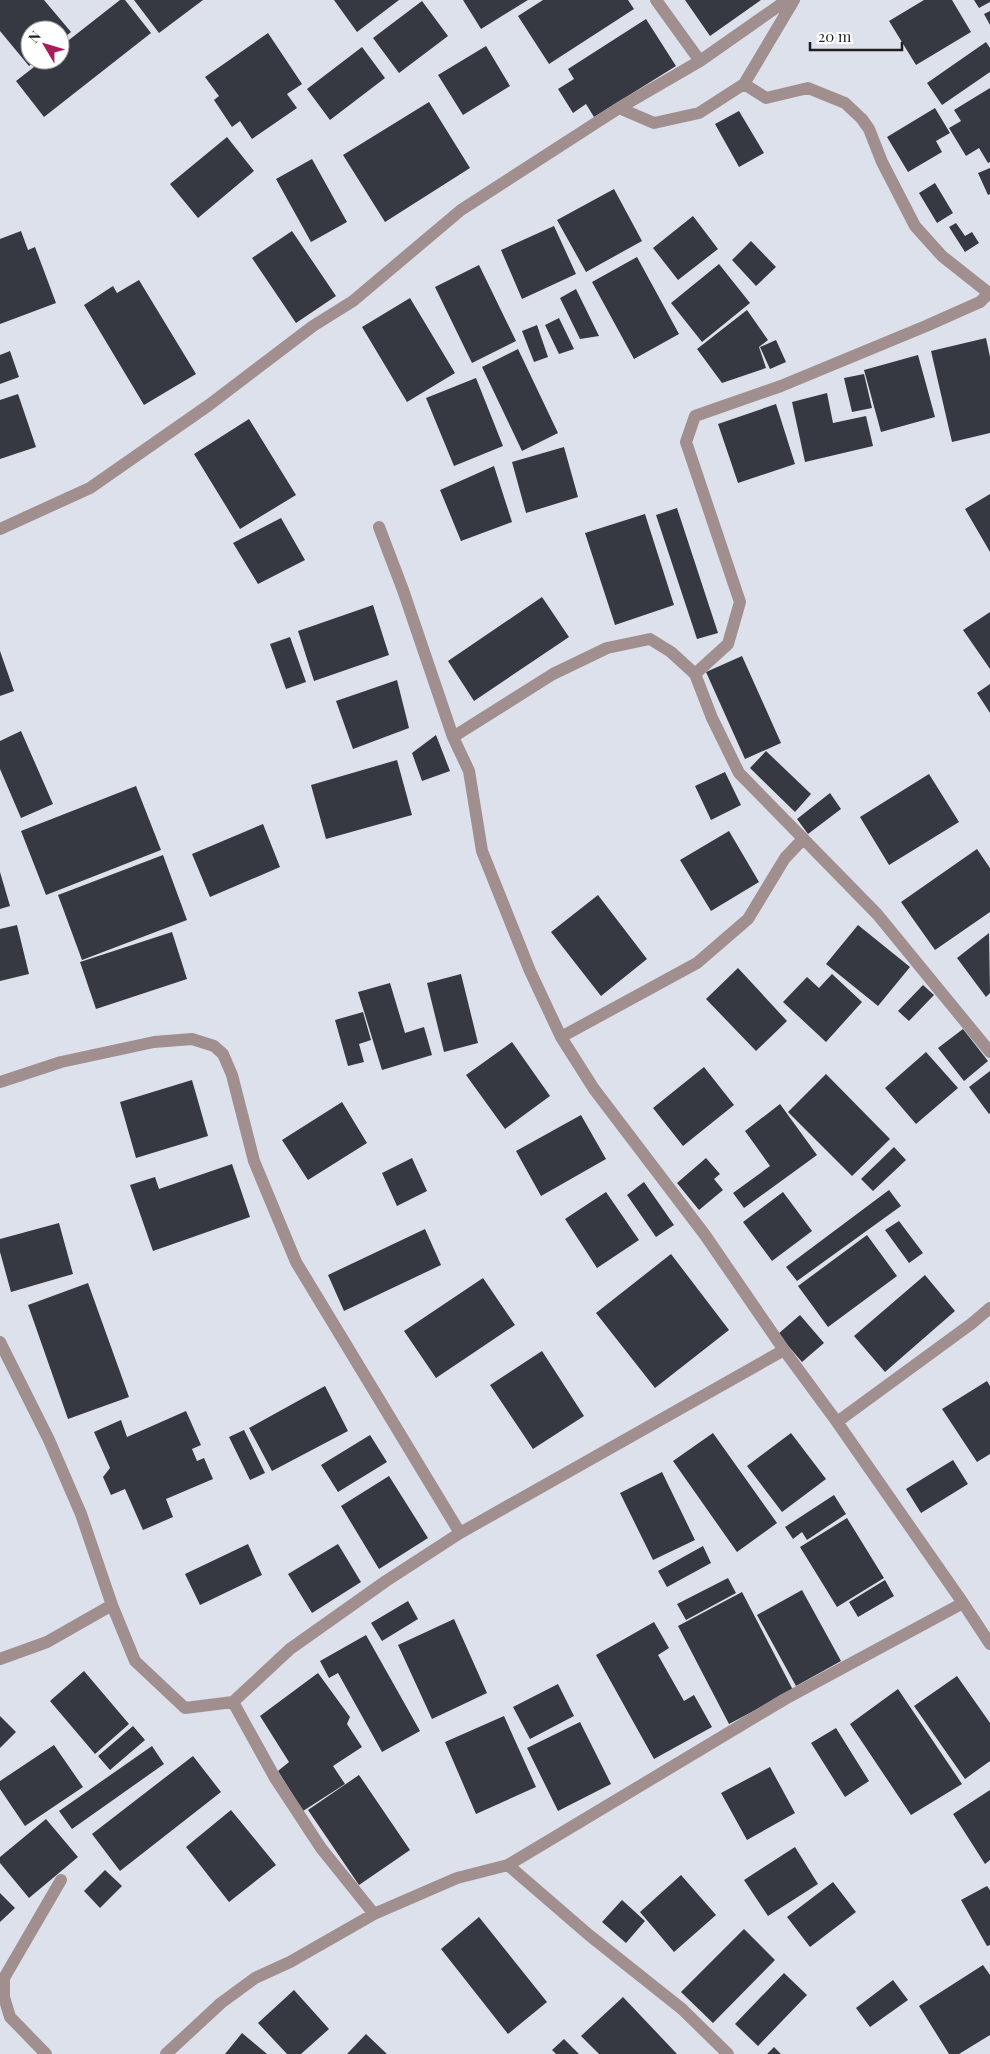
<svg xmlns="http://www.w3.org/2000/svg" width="990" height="2054" viewBox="0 0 990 2054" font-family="'Playfair Display',serif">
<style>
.building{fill:#363941}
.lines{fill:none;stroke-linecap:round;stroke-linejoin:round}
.street{stroke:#a08f8e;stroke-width:12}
</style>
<rect width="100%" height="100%" fill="#dde1eb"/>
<path class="building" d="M0,0H44L71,32L60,41V30H30V60H37L29,66L0,31Z
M120,0H125L151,33L44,117L16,81L43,60H60V47Z
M134,0H203L159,33Z
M334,0H399L357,32Z
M463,0H528L481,29Z
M543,0H628L634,9L549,64L518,16Z
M685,0H761L710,36Z
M924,0H952L971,32L916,65L889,21Z
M974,0H990V2L979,8Z
M422,1L448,36L399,73L373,38Z
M990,11V25L984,14Z
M646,19L676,66L594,117L586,104L573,113L558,89L574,79L568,69Z
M268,33L302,84L287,94L297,108L252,139L240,121L232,127L214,100L219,96L205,77Z
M986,42L990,48V72L942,105L927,83Z
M486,46L510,86L463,115L438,75Z
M362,47L385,78L330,120L307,89Z
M990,88V162L988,163L979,148L966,156L949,128L961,121L954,110Z
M429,102L470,168L385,222L343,155Z
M935,108L950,133L936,141L942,152L908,172L887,137Z
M739,111L764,153L739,167L715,124Z
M227,137L254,171L198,218L170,184Z
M312,159L347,222L311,242L276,179Z
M990,168V194L988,195L978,173Z
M935,183L953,213L937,223L919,193Z
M614,189L642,241L586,272L557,220Z
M693,216L718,249L678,280L653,248Z
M956,223L965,236L972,232L979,243L965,252L949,227Z
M554,226L576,274L522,299L501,250Z
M21,231L28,250L35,247L56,303L0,324V239Z
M292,231L336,296L296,323L252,258Z
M751,241L776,267L756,286L732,260Z
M637,257L679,334L634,359L592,282Z
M719,264L750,303L702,342L671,303Z
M479,265L516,341L472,363L435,287Z
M139,280L196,374L144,405L84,305L113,286L117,293Z
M576,289L599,336L580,339L560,298Z
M410,298L455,373L407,402L362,327Z
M747,310L768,340L759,347L766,368L722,383L697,349Z
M559,318L574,349L559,354L545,325Z
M537,325L548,357L534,362L522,331Z
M986,338L990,357V433L952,442L931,351Z
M776,340L786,362L770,369L760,347Z
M518,349L558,433L522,451L482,367Z
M10,351L19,377L0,384V355Z
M918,355L935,417L881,432L864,370Z
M864,374L872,408L852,412L844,378Z
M476,378L503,446L454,466L426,398Z
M827,393L833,423L866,416L873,446L805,462L792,402Z
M18,394L36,447L0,459V400Z
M776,404L795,464L738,483L718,424Z
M249,419L296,495L240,529L194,454Z
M564,447L578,497L526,513L512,462Z
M494,466L512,522L461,541L440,490Z
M990,494V552L965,509Z
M677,508L718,633L697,639L656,515Z
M645,514L674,605L615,625L585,533Z
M281,518L305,560L258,584L233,543Z
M542,597L569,637L474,701L448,661Z
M373,605L389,655L314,681L298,631Z
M990,612V669L963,630Z
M290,637L306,682L286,689L270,644Z
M0,651L14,691L0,696Z
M742,656L781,743L745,759L706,672Z
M397,680L409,728L353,749L336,701Z
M990,684V713L977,693Z
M21,731L53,804L21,818L0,769V741Z
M436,735L450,771L422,781L412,753Z
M766,751L811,794L795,812L750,768Z
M397,760L412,815L326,839L311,785Z
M725,772L741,805L711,820L695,786Z
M929,774L959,822L889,865L860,817Z
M136,786L161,850L46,895L21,831Z
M830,793L841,809L808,834L797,819Z
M263,824L280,867L210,897L192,854Z
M729,831L759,882L711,911L680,860Z
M977,849L990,868V912L935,950L901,902Z
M163,855L187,920L82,960L58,895Z
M0,872L10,906L0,909Z
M598,895L647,959L601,996L551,932Z
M17,925L29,974L0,981V929Z
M858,925L910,967L878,1006L826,964Z
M172,932L187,979L96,1009L80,962Z
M989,933L990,993L986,997L957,958Z
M738,968L787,1021L756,1051L706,999Z
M461,974L478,1043L444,1052L427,983Z
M832,974L862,1002L826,1042L783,1002L807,977L819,988Z
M390,983L405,1033L424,1027L432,1055L382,1070L358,992Z
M923,985L934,995L909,1021L898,1011Z
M363,1012L371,1040L359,1044L364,1062L348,1066L335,1020Z
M963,1029L988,1061L964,1081L938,1048Z
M512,1042L550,1096L505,1129L466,1075Z
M926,1052L958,1088L916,1124L885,1088Z
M704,1067L734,1105L683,1146L653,1108Z
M990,1071V1113L989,1114L969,1087Z
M826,1074L890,1139L852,1176L788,1112Z
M192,1080L208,1136L136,1158L120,1102Z
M342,1102L367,1143L308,1180L282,1140Z
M780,1104L817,1155L744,1208L733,1193L770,1166L745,1131Z
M581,1115L606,1159L541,1196L516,1151Z
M894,1147L906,1160L873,1191L861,1179Z
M412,1158L427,1191L397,1206L382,1173Z
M706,1158L720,1174L714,1179L723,1190L699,1210L677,1183Z
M232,1164L250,1217L153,1251L130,1185L155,1177L159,1189Z
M644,1182L674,1225L656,1237L627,1195Z
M889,1190L901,1206L797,1281L786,1267Z
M606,1192L639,1240L597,1268L565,1219Z
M783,1192L812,1231L772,1261L743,1222Z
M899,1221L923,1253L909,1263L885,1230Z
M59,1223L73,1274L11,1292L0,1252V1239Z
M425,1229L441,1265L344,1311L328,1275Z
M867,1235L897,1276L828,1327L798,1286Z
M671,1254L729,1330L655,1388L596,1313Z
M925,1275L955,1311L885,1372L854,1336Z
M483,1278L515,1325L436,1378L404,1331Z
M88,1283L129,1397L68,1419L28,1305Z
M800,1315L824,1343L802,1362L778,1334Z
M542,1351L584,1416L533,1449L490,1385Z
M987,1381L990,1386V1454L977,1462L942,1409Z
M325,1386L348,1431L272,1471L249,1428Z
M186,1411L201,1445L192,1449L197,1461L204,1458L213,1479L166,1499L173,1517L143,1530L125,1489L111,1495L103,1477L110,1468L94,1432L121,1420L127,1437Z
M244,1430L265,1473L250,1480L229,1437Z
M713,1433L777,1523L737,1552L673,1461Z
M791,1433L826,1479L782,1512L747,1466Z
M370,1435L387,1462L338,1492L321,1465Z
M953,1460L968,1484L921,1513L906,1489Z
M662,1472L695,1540L653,1560L620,1493Z
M389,1476L428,1538L379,1569L341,1506Z
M834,1495L846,1514L807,1540L802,1532L793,1539L785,1527Z
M847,1518L884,1578L837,1607L800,1547Z
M248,1544L262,1575L200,1605L185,1574Z
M338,1544L361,1582L312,1613L288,1574Z
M703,1546L711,1563L667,1587L658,1571Z
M728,1578L736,1593L686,1620L677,1604Z
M885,1580L894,1596L858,1617L849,1602Z
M802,1590L841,1661L796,1686L757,1615Z
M742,1592L793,1690L729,1724L678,1626Z
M408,1601L418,1619L382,1641L371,1623Z
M454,1619L487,1693L432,1719L398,1645Z
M654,1622L669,1648L658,1655L684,1701L694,1695L712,1727L654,1759L596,1655Z
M366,1635L420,1731L382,1752L338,1673L329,1678L320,1661Z
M84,1671L129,1724L95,1754L50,1701Z
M318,1673L350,1717L347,1724L362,1747L333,1766L345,1784L303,1811L278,1771L289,1762L260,1716Z
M957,1676L990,1723V1761L965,1779L914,1706Z
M558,1684L574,1716L530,1739L513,1707Z
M898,1689L962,1784L911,1815L850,1724Z
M0,1716L16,1732L0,1748Z
M504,1716L536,1787L476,1814L445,1742Z
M580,1722L611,1784L558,1811L527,1748Z
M133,1726L145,1740L110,1770L98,1756Z
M836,1728L869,1781L845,1797L811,1743Z
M54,1745L83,1787L25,1826L0,1789V1781Z
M152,1746L164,1764L72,1829L59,1811Z
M193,1756L221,1792L120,1871L92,1834Z
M770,1767L795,1813L747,1840L721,1793Z
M359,1775L410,1850L359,1885L308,1810Z
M990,1790V1860L985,1864L953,1814Z
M231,1810L276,1865L229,1902L186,1847Z
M46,1819L78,1857L29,1898L0,1863V1857Z
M795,1847L818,1884L768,1916L744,1880Z
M105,1870L122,1886L100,1908L84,1891Z
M681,1875L716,1915L674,1952L640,1912Z
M833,1882L856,1912L810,1947L787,1917Z
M987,1886L990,1890V1945L987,1946L961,1900Z
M0,1893L15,1908L0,1922Z
M622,1900L645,1921L626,1943L602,1922Z
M479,1917L547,2002L508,2034L441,1949Z
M744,1929L775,1960L713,2023L681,1992Z
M983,1965L990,1975V2035L959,2054H949L919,2006Z
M784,1973L807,1995L758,2046L735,2024Z
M893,1980L908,2000L870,2027L856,2008Z
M294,1990L329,2029L301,2054H287L258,2023Z
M623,1997L677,2054H599L581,2036Z
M242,2033L267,2054H225Z
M366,2034L387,2054H347Z
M564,2039L579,2054H556L552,2050Z
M774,2047L781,2054H767Z"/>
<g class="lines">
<path class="street" d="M656,0L700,61
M794,0L744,84L766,98L808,88L845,103L862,119L869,129L882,162L915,226L942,256L990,294
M619,108L654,123L699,113L744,84
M379,527L403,590L453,737L469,771L482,851L530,971L561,1037L594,1089L705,1235L784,1350L837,1422L963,1603L990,1644
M0,529L90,488L209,405L313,326L353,301L461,210L619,108L700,61L787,0
M695,674L728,644L740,602L686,442L695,416L781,386L926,326L980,302L989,293
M453,737L553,674L607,648L650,639L671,652L695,674L712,718L739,773L877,914L990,1052
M561,1037L697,963L748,919L785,858L803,839
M0,1082L61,1062L154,1042L192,1039L214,1046L223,1054L232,1075L254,1161L296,1262L460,1533
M0,1342L49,1440L81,1514L112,1605L135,1661L185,1708L233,1702L275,1778L321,1848L374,1914
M837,1422L971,1324L990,1308
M0,1659L47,1642L112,1605
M233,1702L290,1649L386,1581L460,1533L784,1350
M508,1865L589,1935L682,2009L728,2054
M46,2054L10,2017L4,1997V1978L61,1880
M166,2054L221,2003L255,1978L290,1962L374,1914L457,1878L508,1865L785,1699L963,1603"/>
</g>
<g transform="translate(45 45) rotate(308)"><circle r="24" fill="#ffffff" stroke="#a5a5a7"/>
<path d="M0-4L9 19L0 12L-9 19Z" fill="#a91c5b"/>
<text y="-8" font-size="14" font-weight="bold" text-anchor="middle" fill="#1d1e22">N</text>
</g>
<path d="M810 42v8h92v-8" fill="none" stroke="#1d1e22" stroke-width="2.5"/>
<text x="818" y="42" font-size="15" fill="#1d1e22" stroke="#ffffff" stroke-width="4" paint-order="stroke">20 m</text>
</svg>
